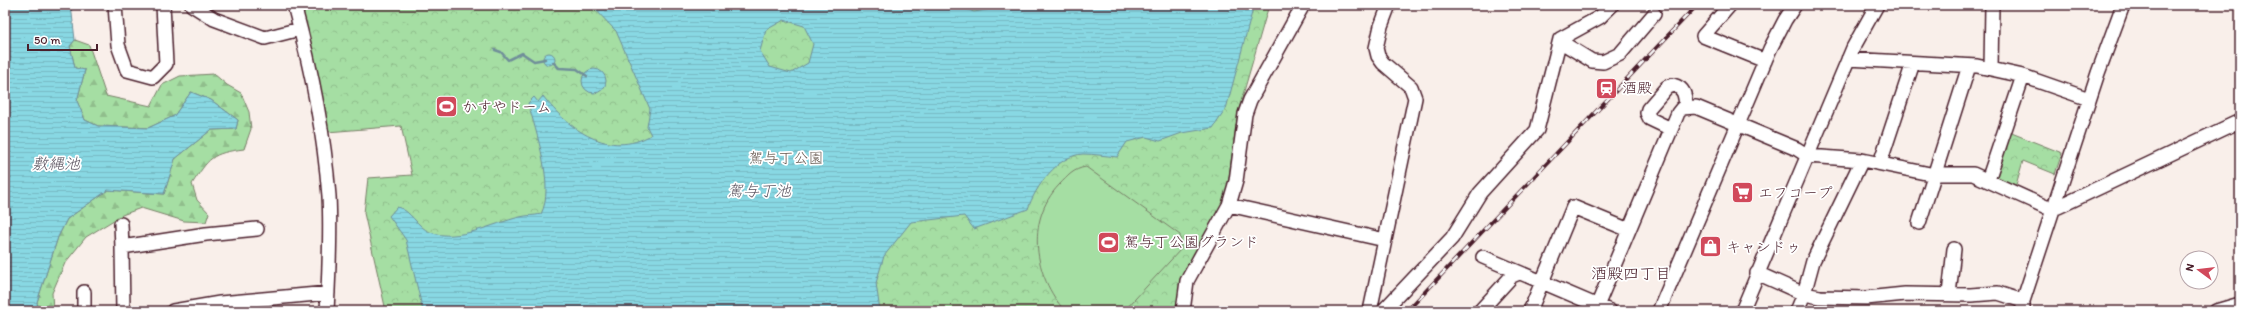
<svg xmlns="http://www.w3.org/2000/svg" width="2245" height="316" viewBox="0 0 2245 316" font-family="Itim,'Klee One',sans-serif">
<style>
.forest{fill:url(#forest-firs);stroke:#787e67}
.park{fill:url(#park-crowns);stroke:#787e67}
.pitch{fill:#a5dea3;stroke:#787e67}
.water{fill:url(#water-rules);stroke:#6f8e99;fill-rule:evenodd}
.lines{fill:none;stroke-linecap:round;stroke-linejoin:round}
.stream{stroke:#6f8e99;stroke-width:2.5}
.minor-casing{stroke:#4a1f2b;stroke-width:16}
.minor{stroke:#fff;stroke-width:13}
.rail-casing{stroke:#4a1f2b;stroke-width:4}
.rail{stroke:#fff;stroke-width:2.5;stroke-dasharray:8;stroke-linecap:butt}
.labels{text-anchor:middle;stroke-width:3.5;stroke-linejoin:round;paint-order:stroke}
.poi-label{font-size:15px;fill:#4a1f2b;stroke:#fff;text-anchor:start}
.park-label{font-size:15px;fill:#65584f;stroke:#fff}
.water-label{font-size:16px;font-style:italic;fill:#5d5662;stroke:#fff}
.neighbourhood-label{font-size:16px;fill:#4a1f2b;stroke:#fff}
</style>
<defs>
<pattern id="forest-firs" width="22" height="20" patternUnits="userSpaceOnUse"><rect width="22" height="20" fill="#a5dea3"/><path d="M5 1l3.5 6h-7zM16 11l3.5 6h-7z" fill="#90be8c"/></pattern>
<pattern id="park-crowns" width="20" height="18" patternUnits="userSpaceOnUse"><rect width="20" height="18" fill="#a5dea3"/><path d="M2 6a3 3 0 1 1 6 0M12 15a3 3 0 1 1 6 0" fill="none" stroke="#90be8c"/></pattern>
<pattern id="water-rules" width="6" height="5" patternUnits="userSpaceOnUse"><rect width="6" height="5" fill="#88d8e3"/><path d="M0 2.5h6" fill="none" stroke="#77b9c3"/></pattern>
</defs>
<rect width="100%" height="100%" fill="#f9efea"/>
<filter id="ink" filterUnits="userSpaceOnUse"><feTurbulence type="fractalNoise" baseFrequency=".025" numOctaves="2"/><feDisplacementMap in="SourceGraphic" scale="8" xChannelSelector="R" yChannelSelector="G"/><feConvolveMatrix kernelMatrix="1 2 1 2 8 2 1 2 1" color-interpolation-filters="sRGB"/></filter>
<g filter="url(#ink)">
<path class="forest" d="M75,40L89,45L106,96L151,106L162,85L180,76L214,74L227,85L241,93L249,112L251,129L244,149C211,153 209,158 192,184L197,200L209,213L206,222L184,221L141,208L122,215L86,237L65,263L52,293L53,311H38L37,302L58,237L67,219L108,190L164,194L175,159L211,130L236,129L238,120L211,100L191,92L174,116L148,128L98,126L85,120L77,101L85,70L75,68L70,46Z"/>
<path class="park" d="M302,5H1269L1238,112L1225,205L1180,311H386L364,213L368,178L412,175L401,126L327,132Z
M2009,132L2062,153L2055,174L2023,161L2015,188L1994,179Z"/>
<path class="pitch" d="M1086,167L1180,235L1181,249L1124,311H1065C1034,276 1025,221 1059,185C1068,176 1073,169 1086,167Z"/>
<path class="water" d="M13,5H71L75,40L70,46L75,68L85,70L77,101L85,120L98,126L148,128L174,116L191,92L211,100L238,120L236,129L211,130L175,159L164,194L108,190L67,219L58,237L37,302L38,311H5V13Z
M591,5H955L974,12L1016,5H1254L1226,109L1213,128L1182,133L1160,141L1146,137L1127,142L1117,157C1106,156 1094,154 1083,154C1058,155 1035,187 1028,209L974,229L964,216L911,222L884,256L876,283L880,311H423L406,240L389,216L397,207C411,210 417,227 430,232C458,243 493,223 520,217C527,215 534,216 541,214C555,188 536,131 528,103L534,97L538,102L543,96C569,130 609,159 651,135L647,127L650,109L616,31ZM784,20L804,26L813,44L808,63L791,73L770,67L760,51L766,30Z
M543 59a6 6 0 1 1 12 0a6 6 0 1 1-12 0Z
M582 81a12 12 0 1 1 24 0a12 12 0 1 1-24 0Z"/>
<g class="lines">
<path class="stream" d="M495,50L501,52L508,60L522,53L534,61L545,59
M553,62L559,68L577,69L587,76"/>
<defs>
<path id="minor" d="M115,5L118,45L127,70L153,77L166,64L163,5
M192,5L214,19L265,38L300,29
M294,5C311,67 324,131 329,196C331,234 329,273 327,311
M1730,5L1703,36L1765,61
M1560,39L1566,45L1592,61L1603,62L1620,54L1654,14
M1848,59L1977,66L1991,69
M2023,76L2089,99
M1671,129L1650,119L1647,113L1648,109L1667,87L1673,85C1685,88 1685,96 1686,107
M1880,163L1913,63
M1988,180L2023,76L1991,69L1992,5
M1229,205L1385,240
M1919,223L1969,66
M121,224L122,247
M1483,257L1610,311
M1757,273L1804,294L1820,297L1866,298L1905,294L1971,295L1998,293L2023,301
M84,292V311
M1949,294L1954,249
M123,311L122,247L206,234L257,229
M173,311L220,303L328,293
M1183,311L1187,281L1229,205L1236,181L1245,114L1250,100L1303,5
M1370,311L1415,98L1411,87L1383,63L1378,56L1376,48L1381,26L1389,5
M1383,311L1452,238L1480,193L1537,130L1560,39L1600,17L1612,5
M1480,311L1512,276L1519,273
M1530,311L1573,207L1629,230
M1595,311L1678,113L1682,108L1696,107L1797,149L1808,156L1862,160L1930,174H1973L2046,207H2058L2240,121
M1659,311L1770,49L1785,20L1795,5
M1742,311L1853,48L1877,5
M1797,311L1804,294L1813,261L1862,160
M2023,311V301L2098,73L2123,5
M2216,311L2240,304"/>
</defs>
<use href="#minor" class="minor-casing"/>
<use href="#minor" class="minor"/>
<defs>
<path id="rail" d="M1407,311L1697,5"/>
</defs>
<use href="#rail" class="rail-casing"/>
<use href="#rail" class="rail"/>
</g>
</g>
<defs>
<symbol id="station-square" viewBox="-11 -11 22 22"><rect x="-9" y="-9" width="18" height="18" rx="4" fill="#d1495b" stroke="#fff"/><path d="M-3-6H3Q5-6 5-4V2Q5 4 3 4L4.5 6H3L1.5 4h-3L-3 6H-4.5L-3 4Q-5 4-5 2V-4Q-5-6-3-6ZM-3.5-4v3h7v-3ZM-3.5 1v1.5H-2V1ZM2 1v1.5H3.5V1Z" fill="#fff"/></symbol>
<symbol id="stadium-square" viewBox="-11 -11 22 22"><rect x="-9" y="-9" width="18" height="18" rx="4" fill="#d1495b" stroke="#fff"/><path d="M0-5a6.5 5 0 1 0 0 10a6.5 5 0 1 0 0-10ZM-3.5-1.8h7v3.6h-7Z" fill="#fff"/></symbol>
<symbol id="supermarket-square" viewBox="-11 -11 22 22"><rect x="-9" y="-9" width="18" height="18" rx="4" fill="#d1495b" stroke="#fff"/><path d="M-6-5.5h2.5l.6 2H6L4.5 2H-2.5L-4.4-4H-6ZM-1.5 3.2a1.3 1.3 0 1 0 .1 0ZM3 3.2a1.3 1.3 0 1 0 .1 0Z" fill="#fff"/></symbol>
<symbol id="shop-square" viewBox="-11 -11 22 22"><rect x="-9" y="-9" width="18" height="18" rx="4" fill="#d1495b" stroke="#fff"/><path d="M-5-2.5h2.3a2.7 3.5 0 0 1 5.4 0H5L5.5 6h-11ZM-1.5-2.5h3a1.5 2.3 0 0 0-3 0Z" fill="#fff"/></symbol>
</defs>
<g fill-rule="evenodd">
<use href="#station-square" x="1594" y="76" width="25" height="25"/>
<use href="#stadium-square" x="434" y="94" width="25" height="25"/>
<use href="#supermarket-square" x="1730" y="180" width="25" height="25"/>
<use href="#stadium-square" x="1096" y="230" width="25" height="25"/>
<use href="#shop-square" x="1698" y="234" width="25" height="25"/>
</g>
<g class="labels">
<g class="poi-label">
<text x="1622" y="93">酒殿</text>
<text x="462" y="112">かすやドーム</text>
<text x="1758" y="198">エフコープ</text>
<text x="1124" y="247">駕与丁公園グランド</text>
<text x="1726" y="252">キャンドゥ</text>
</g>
<g class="park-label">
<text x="786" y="163">駕与丁公園</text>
</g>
<g class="water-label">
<text x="56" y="169">敷縄池</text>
<text x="759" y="196">駕与丁池</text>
</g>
<g class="neighbourhood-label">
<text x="1631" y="279">酒殿四丁目</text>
</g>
</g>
<rect width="2245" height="316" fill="none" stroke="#fff" stroke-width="20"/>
<rect x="10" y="10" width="2225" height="296" fill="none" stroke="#4a1f2b" stroke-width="1.5" filter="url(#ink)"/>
<g transform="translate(2199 270) rotate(285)"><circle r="19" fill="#ffffff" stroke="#b7a5aa"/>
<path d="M0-3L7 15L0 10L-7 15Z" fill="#d1495b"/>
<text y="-6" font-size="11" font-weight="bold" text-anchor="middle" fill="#4a1f2b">N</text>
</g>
<path d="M28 44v6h69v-6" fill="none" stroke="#4a1f2b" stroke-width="2"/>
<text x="34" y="44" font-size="12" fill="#4a1f2b" stroke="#ffffff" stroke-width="3" paint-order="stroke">50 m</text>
</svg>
